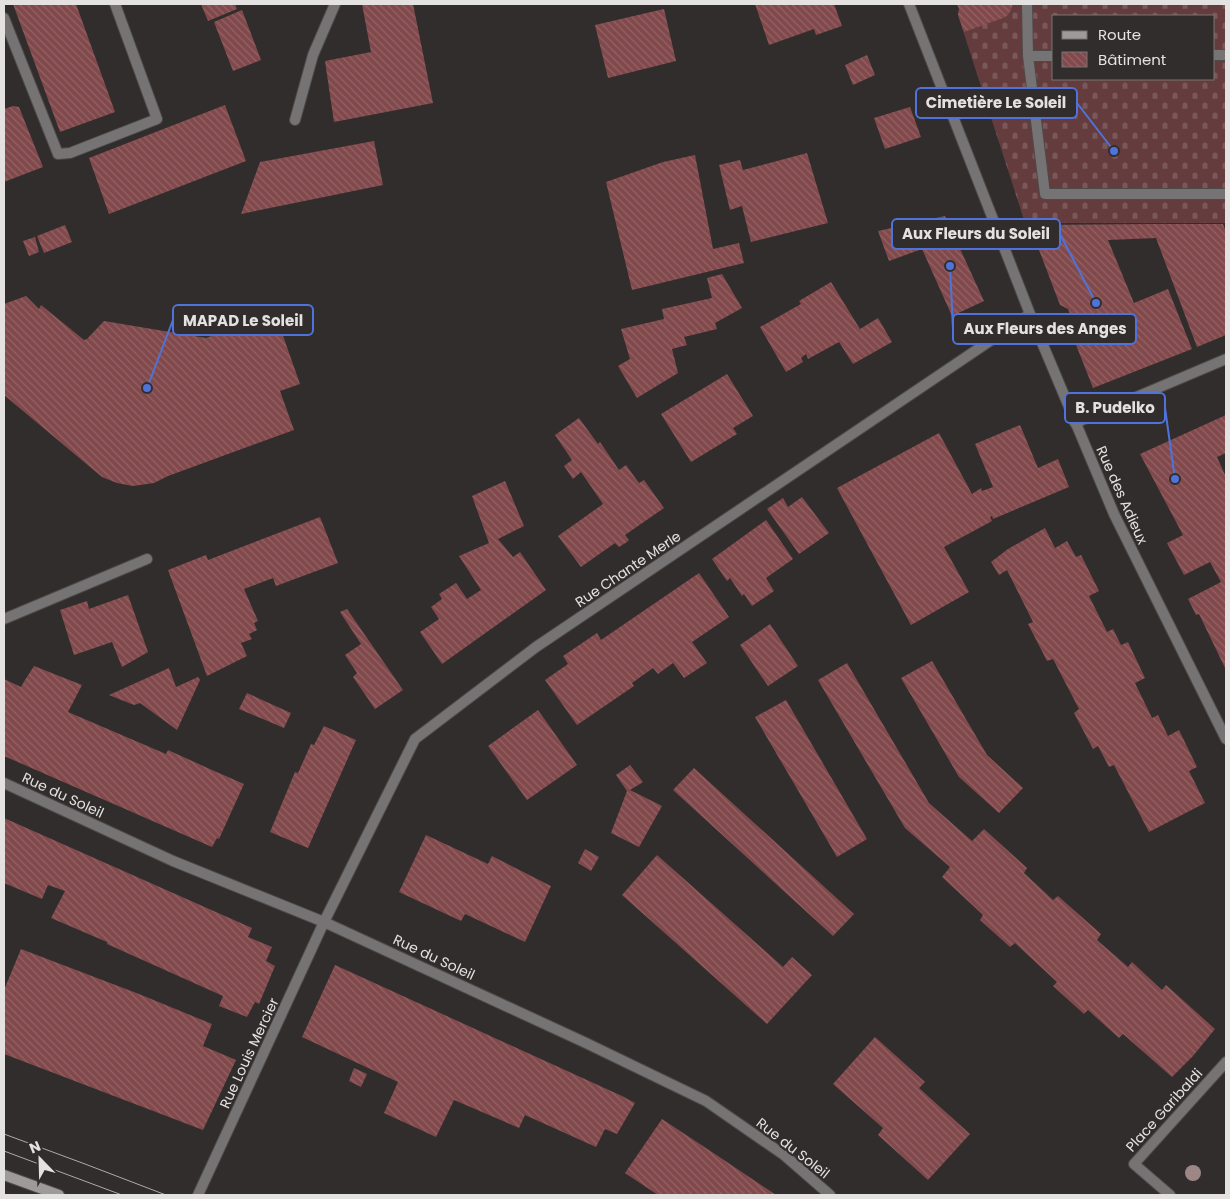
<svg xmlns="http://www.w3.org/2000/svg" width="1230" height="1199" viewBox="0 0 1230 1199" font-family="Poppins,sans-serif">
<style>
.cemetery{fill:url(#cemetery-stones);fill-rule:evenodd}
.building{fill:url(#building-back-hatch)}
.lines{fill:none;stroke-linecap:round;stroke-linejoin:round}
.service-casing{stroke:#4e4a4a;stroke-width:12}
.minor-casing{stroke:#4e4a4a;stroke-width:12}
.secondary-casing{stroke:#4e4a4a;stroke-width:12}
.service{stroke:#757373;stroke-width:10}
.minor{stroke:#757373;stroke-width:10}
.secondary{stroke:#9e9a9a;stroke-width:10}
.tram{stroke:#aeaaaa;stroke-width:1}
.tree{fill:#9d8686}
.labels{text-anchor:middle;stroke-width:4.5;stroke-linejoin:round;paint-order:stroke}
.street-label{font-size:14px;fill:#e4e1e1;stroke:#312d2d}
.leader{fill:none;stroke:#4f73da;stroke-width:2}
.callout-dot{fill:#4f73da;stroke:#312d2d;stroke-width:2}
.callout{fill:#312d2d;stroke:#4f73da;stroke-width:2}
.callout-label{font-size:15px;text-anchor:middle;font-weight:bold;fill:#e4e1e1}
</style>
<defs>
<pattern id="cemetery-stones" width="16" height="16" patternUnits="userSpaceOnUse" patternTransform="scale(1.25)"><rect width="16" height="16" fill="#643c3d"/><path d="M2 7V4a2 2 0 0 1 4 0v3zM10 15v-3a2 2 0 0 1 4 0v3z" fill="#7a5859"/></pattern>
<pattern id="building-back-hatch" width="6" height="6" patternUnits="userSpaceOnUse" patternTransform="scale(1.25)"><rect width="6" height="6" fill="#81494b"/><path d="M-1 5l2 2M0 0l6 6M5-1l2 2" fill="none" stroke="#936365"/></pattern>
</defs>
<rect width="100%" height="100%" fill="#312d2d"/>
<path class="cemetery" d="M957,4H1226V223H1025L958,15L959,9ZM1054,16H1214V79H1054Z"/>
<path class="building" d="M13,4H76L115,112L60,132Z
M201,4H235L237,9L208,21Z
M362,4H413L433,103L334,122L325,61L371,52Z
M755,4H834L842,26L816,35L814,29L769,45Z
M957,4H1013L1011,10L1007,16L1003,18L964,32L958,15L959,9Z
M664,9L676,61L608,78L595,25Z
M242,10L261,60L233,71L214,22Z
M867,55L875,75L853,85L845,65Z
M225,105L246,161L109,214L89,158Z
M13,106L19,107L43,167L4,182V109Z
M910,107L921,137L885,149L874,118Z
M374,141L383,185L241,214L260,162Z
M807,153L828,223L751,242L742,206L730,210L719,165L740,160L743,170Z
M695,155L713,249L739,243L744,263L632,290L606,182L663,162Z
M945,216L984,301L952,316L922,249L889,261L878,231Z
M1152,224H1223L1226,232V335L1197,347L1156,238L1108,240L1134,303L1168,289L1192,349L1093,388L1069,327L1072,319L1068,309L1060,305L1036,242V241H1043L1036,240V225Z
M65,225L72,242L44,253L37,236Z
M35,237L39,252L29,256L23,241Z
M722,274L742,308L715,323L717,329L684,337L687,345L672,349L678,373L637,398L618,366L630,359L621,329L664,319L662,309L712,298L707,278Z
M831,282L860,329L878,318L892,342L853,364L839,342L808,359L806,354L801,358L803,362L786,372L760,327L801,304L799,301Z
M26,296L39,309L41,305L84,340L87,339L104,321L206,338L275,313L300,384L280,391L294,430L168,476L154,483L133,486L117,483L102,477L4,395V304Z
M727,374L753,416L733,428L737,434L691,462L661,414Z
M1226,415V453L1217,457L1226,477V670L1199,614L1196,615L1188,599L1221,582L1210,562L1184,575L1167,543L1183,535L1140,454Z
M579,418L598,444L600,442L619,470L626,465L639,483L644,480L664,508L625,535L629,540L627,542L619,547L615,543L581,567L558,536L603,504L581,472L573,479L564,466L572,460L555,435Z
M1020,425L1038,468L1058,459L1069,487L993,519L992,516L990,517L992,521L944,547L969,592L911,625L837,488L939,433L972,494L981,488L982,491L993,487L975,444Z
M505,481L524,526L498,539L513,557L520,552L546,590L442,664L420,632L439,619L431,607L442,599L439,594L456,583L467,599L481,590L459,556L489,543L472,496Z
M802,497L829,533L799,554L767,509L783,498L788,507Z
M320,517L338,563L276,586L273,578L244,589L258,621L254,623L257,630L249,634L252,639L241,643L247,656L207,676L168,570L206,555L208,560Z
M766,520L793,559L766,578L774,591L752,606L744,594L742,596L730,578L727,581L712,559Z
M1045,528L1055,548L1067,541L1076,557L1081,555L1099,591L1089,596L1107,632L1113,629L1121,645L1128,642L1145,678L1135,683L1152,718L1158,715L1168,736L1179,730L1197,767L1189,771L1205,803L1149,832L1114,765L1109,767L1098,746L1093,749L1074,713L1079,709L1053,659L1047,661L1028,624L1033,622L1007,570L999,575L991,562L1008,549Z
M699,573L729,617L692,642L707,663L684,678L673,663L658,674L653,668L632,683L634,686L577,725L545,680L568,664L563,656L597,633L601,640Z
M128,595L148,652L122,667L112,642L74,655L60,610L87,601L89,609Z
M347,609L403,690L375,709L353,677L357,673L345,655L361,644L340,612Z
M770,624L798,666L768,686L740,645Z
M932,661L987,755L1023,788L999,813L959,777L901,678Z
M847,663L929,803L972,841L984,829L1027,868L1024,873L1053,900L1058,896L1101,934L1097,940L1128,967L1132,962L1162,990L1166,985L1215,1029L1193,1056L1172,1077L1123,1034L1119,1038L1088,1010L1084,1014L1053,986L1057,982L1015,943L1010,947L980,920L983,915L942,877L950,867L905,828L818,680Z
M34,666L82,685L68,712L166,754L168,750L212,770L244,784L219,839L217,838L212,847L4,756V679L21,687L25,680Z
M169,668L176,687L198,677L200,680L177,730L140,703L134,705L109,695Z
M247,693L291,713L284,728L239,709Z
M786,700L867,839L837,857L755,717Z
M538,710L577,765L527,800L488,746Z
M324,726L356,740L308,848L270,832L295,772L298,773L311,744L314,745Z
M630,765L643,782L630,790L662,806L639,847L611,833L627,791L616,775Z
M694,768L854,914L833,936L673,790Z
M4,818L252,928L248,937L272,947L266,961L275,966L259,1004L255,1002L247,1017L219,1006L223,996L107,944V942L51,918L65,891L48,885L42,899L4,883Z
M426,835L488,864L492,856L551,886L525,942L465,914L461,921L399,892Z
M585,849L599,857L591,871L578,863Z
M657,855L783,967L792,957L812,975L767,1024L622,895Z
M21,949L139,994L212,1024L203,1046L236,1060L203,1130L4,1054V990Z
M335,965L622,1096L635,1103L617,1134L605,1129L596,1147L525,1115L519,1128L454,1100L436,1137L384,1113L398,1082L302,1037Z
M875,1037L925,1082L919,1088L970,1134L928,1180L878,1135L883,1128L833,1084Z
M354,1068L367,1074L361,1087L349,1081Z
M662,1119L721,1158L776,1195H658L625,1173Z"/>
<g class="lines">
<defs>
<path id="service" d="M1027,4L1028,56L1045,194H1226
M4,18L58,154L70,153L157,119L115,4
M1214,55H1226
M1028,56H1054
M295,120L313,55L335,4
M1075,423L1226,359
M4,619L147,559"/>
<path id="minor" d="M909,4L1030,314L1114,514L1226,739
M4,783L173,861L324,922L586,1043L706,1101L784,1155L830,1195
M198,1195L324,922L415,739L536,647L1030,314
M1170,1195L1134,1164L1226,1062"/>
<path id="secondary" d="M4,1175L59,1195"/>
</defs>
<use href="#service" class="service-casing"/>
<use href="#minor" class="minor-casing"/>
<use href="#secondary" class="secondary-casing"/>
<use href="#service" class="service"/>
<use href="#minor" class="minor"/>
<use href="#secondary" class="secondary"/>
<path class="tram" d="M4,1134L85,1164L166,1195
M4,1151L122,1195"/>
</g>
<circle class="tree" cx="1193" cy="1173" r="8"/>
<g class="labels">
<g class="street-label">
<text transform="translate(1122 495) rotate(66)" y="5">Rue des Adieux</text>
<text transform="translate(628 569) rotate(-34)" y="5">Rue Chante Merle</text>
<text transform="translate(63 795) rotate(25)" y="5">Rue du Soleil</text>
<text transform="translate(434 957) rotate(25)" y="5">Rue du Soleil</text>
<text transform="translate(249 1053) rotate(-65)" y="5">Rue Louis Mercier</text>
<text transform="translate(1164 1110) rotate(-48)" y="5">Place Garibaldi</text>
<text transform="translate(793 1148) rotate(38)" y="5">Rue du Soleil</text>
</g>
</g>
<path class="leader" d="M1114 151L1077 103M1096 303L1060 234M147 388L173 320M950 266L953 329M1175 479L1165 408"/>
<g class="callout-dot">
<circle cx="1114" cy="151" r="5"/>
<circle cx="1096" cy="303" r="5"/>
<circle cx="147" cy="388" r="5"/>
<circle cx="950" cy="266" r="5"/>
<circle cx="1175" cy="479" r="5"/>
</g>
<g class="callout">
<rect x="916" y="88" width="161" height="30" rx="5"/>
<rect x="892" y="219" width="168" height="30" rx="5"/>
<rect x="173" y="305" width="140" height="30" rx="5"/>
<rect x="953" y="314" width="183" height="30" rx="5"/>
<rect x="1065" y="393" width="100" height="30" rx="5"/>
</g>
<g class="callout-label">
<text x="996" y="108">Cimetière Le Soleil</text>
<text x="976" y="239">Aux Fleurs du Soleil</text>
<text x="243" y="326">MAPAD Le Soleil</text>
<text x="1045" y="334">Aux Fleurs des Anges</text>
<text x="1115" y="413">B. Pudelko</text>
</g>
<rect width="1230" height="1199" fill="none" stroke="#e4e1e1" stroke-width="10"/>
<rect x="1052" y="15" width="162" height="65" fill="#312d2d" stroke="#797575"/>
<rect x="1062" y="31" width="25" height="8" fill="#9e9a9a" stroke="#797575"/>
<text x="1098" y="40" font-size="15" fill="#e4e1e1">Route</text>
<rect x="1062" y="52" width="25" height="15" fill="url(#building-back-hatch)" stroke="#797575"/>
<text x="1098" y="65" font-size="15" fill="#e4e1e1">Bâtiment</text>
<g transform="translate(40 1159) rotate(337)" stroke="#312d2d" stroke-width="4" paint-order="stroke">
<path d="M0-4L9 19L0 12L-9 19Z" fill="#e4e1e1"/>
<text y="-8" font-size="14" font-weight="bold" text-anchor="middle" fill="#e4e1e1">N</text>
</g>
</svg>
